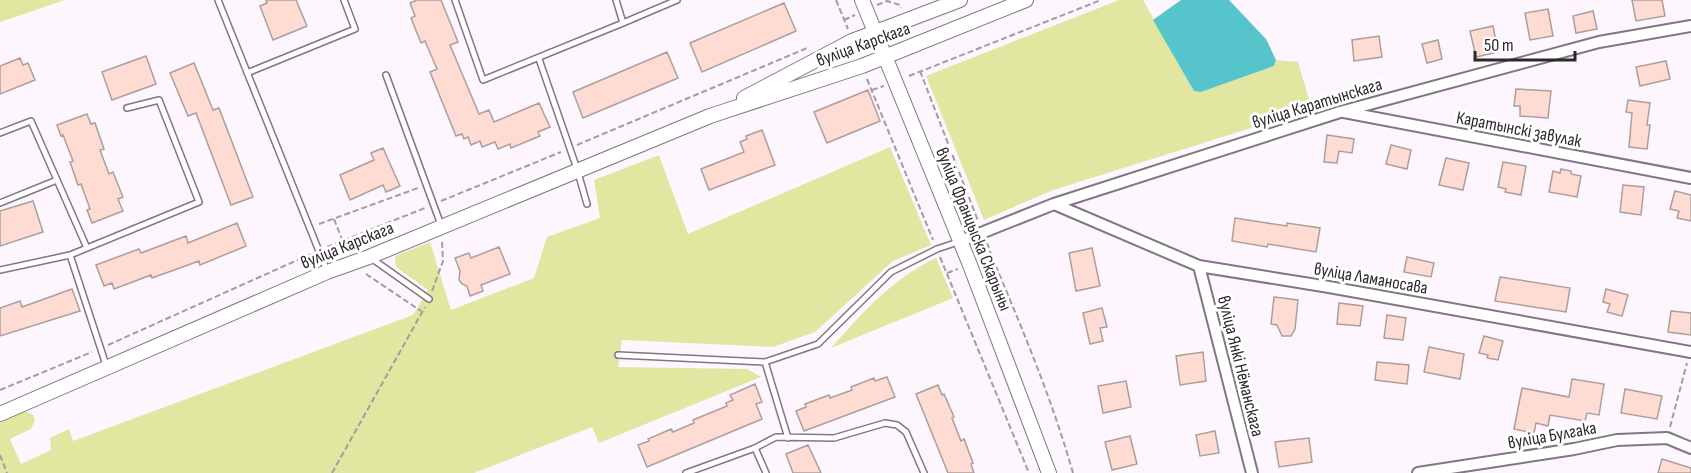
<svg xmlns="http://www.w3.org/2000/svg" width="1691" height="473" viewBox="0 0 1691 473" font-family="'Sofia Sans Condensed',sans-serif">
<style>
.green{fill:#e1e7a1}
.water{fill:#56c4cb}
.building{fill:#fedcd3;stroke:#ae9e9a;stroke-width:1.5}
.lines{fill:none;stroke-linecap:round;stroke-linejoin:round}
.service-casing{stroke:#807782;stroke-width:8}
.minor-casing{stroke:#807782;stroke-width:14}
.tertiary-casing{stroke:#807782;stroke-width:16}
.path{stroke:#a29ca3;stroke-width:2;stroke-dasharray:6 3;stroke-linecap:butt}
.service{stroke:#fff;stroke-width:5}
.minor{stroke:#fff;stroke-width:10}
.tertiary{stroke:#fff;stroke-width:14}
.labels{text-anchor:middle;stroke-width:6;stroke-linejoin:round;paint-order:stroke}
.street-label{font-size:18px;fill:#2c282d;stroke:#fff}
</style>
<rect width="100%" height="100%" fill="#fdf6fe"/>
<path class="green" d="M0,0H65L0,22Z
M1119,0H1143L1194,91L1201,92L1274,66L1276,60L1298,62L1312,109L1053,190L984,220L926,76Z
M890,147L931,245L893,261L815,332L773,347L622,340L618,367L747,369L761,377L599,443L592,427L474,473H0V422L25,411L33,415L35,421L31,429L10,439L21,464L51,450L50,438L69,429L73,441L413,315L428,290L396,267L395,256L430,242L451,310L534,278L547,237L600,218L594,180L659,155L688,234Z
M936,258L953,298L831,348C863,312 892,279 936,258Z"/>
<path class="water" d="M1181,0H1229L1266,39L1276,60L1274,66L1201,92L1194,91L1153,20Z"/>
<path class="building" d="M266,0H296L307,26L273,40L260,6L267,3Z
M417,0H441L458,42L450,45L479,114L489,110L494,122L539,103L550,127L538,132L540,136L511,148L510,144L498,149L495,142L482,147L480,141L471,145L468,137L464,139L462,134L456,136L430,72L437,69L425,41L421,43L411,18L415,16L410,3Z
M1632,0H1662L1665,16L1636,21Z
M784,3L796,31L702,72L690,43Z
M1548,9L1553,36L1530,40L1525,13Z
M1593,11L1597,29L1576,33L1573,16Z
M1493,26L1498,52L1476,57L1470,31Z
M1379,36L1382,57L1354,61L1352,40Z
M1438,40L1442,59L1427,63L1422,44Z
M667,52L678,78L583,118L573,92Z
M146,56L156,84L112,100L102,72Z
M20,58L23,65L28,63L35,80L0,94V66Z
M1666,61L1670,79L1640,86L1636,67Z
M194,63L213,110L219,108L253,197L231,205L196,113L188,116L170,73Z
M1516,89L1551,91L1548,118L1520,116V106H1514Z
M868,90L880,121L827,143L814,112Z
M1628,100L1650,103L1647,125H1650L1647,149L1629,147L1632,113L1626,112Z
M87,114L91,124L95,123L104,149L100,150L109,174L113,172L123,197L118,199L123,211L92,223L87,210L90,209L81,184L78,185L70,162L73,161L63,135L61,136L57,125Z
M762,130L775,165L709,190L701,169L744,152L740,142L747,139L746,136Z
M1327,135L1354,139L1352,153L1339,151L1337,163L1324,162Z
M1391,145L1411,150L1407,169L1386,164Z
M383,148L400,186L386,192L383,185L350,200L340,175L374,160L371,153Z
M1446,158L1469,163L1463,190L1439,185Z
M1503,162L1526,166L1521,195L1505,192L1506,189L1498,187Z
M1561,169L1571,171V174L1581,176L1577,197L1549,192L1553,171L1560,173Z
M1623,185L1644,187L1641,215L1620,212Z
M1675,191L1691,195V221L1677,218L1679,211L1670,209Z
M33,201L43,232L0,246V211Z
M1235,218L1287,226V223L1320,228L1316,252L1268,244L1267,247L1232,241Z
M237,223L246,246L200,265L199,261L152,278L151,275L114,289L112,283L104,286L96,265L139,249L141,253L186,236L188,243Z
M499,247L510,274L481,285L483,291L470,296L467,286L462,284L459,280L460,271L455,258L469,253L471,258Z
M1092,248L1100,286L1076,291L1069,253Z
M1407,257L1434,263L1431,277L1404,272Z
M1500,277L1570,288L1566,312L1495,301Z
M72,289L80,311L0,336V308L20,301L22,307Z
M1606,289L1628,295L1622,316L1607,312L1610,304L1603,302Z
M1274,297L1298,300L1295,329L1291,336H1282L1277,325L1271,324Z
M1339,303L1363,306L1360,326L1337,324Z
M1102,308L1107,327L1100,328L1103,341L1090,344L1083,313Z
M1671,311L1691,313V335L1668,332Z
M1387,315L1406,318L1403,340L1384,338Z
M1484,336L1503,341L1498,360L1487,358L1488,355L1479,353Z
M1429,347L1464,354L1460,379L1424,372Z
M1203,352L1206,381L1180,385L1176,356Z
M1377,362L1409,365L1407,384L1375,380Z
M887,377L895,397L804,431L796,411L806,407L805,404L829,395L830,398L852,390L851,387L874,378L875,381Z
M1572,379L1604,384L1599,415L1587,413L1585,421L1550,415L1548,426L1536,423L1534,433L1514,429L1522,388L1569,397Z
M1126,381L1131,407L1103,413L1098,386Z
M755,384L762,402L756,404L762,419L647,467L638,445L649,441L648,439L671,429L673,432L694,423L693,420L727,406L726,403L733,400L730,395Z
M938,385L942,395L944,394L954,417L952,418L961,441L964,439L973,463L971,464L974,473H948L916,394Z
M1625,389L1662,396L1657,419L1621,413Z
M1215,431L1219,453L1200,456L1196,435Z
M1130,436L1137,464L1112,470L1105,442Z
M1309,438L1312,462L1279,467L1275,442Z
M808,445L821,473H793L786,454Z
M1662,459L1691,468V473H1658Z"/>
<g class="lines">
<defs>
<path id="service" d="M218,0L327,271
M455,0L483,80L623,23L616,0
M623,23L677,0
M539,59L577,169L587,204
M247,73L355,29L344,0
M386,75L441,225
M0,133L31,121L87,248
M0,203L57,180
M70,255L107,368
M371,258L429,299
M0,270L70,255L199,202L159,100L127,108
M618,355L765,362L818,344L891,272L937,249L958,242
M765,362L788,438
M755,448L776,437L834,438L885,423L897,425L906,432L924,473
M686,473L755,448L766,473"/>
<path id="minor" d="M1344,112L1691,178
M1054,204L1199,266L1329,287L1691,352
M961,241L1054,204L1340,112L1599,42L1691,26
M1199,266L1252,473
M1418,473L1574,449L1617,440L1667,438L1691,448"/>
<path id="tertiary" d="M862,0L970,265L1049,473
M744,98L852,41L960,0
M0,414L327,272L369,257L710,116L862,66L1026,0"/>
</defs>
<use href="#service" class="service-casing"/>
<use href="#minor" class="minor-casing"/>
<use href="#tertiary" class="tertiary-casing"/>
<path class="path" d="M836,0L848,29
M877,5L887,1L900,5L901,8
M844,20L855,15
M920,71L978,221
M909,76L1101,0
M867,79L933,240
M872,90L884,86
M577,145L807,48
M441,201L561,152
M334,219L347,252
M319,224L418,188
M327,247L425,208
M940,257L1029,473
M992,257C1022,328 1052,399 1073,473
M984,260L992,257L987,243
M947,273L958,269
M366,274L421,311
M432,291L443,261L442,241
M108,345L311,254
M0,390L92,352
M1670,427L1687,363
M0,455L7,473
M332,473L425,307"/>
<use href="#service" class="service"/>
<use href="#minor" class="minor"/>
<use href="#tertiary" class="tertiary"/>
</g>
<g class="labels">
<g class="street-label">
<text transform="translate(863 44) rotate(-20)" y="6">вуліца Карскага</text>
<text transform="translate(1317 103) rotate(-17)" y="6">вуліца Каратынскага</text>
<text transform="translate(1519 129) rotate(11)" y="6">Каратынскі завулак</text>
<text transform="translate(974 229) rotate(68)" y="6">вуліца Францыска Скарыны</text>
<text transform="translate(347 245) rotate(-22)" y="6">вуліца Карскага</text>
<text transform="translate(1371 278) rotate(10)" y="6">вуліца Ламаносава</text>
<text transform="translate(1241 366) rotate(76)" y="6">вуліца Янкі Нёманскага</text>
<text transform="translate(1552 435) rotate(-10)" y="6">вуліца Булгака</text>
</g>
</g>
<path d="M1475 51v9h100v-9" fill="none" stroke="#2c282d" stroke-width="3"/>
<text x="1484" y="51" font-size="18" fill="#2c282d" stroke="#ffffff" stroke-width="4.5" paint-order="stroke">50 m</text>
</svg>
